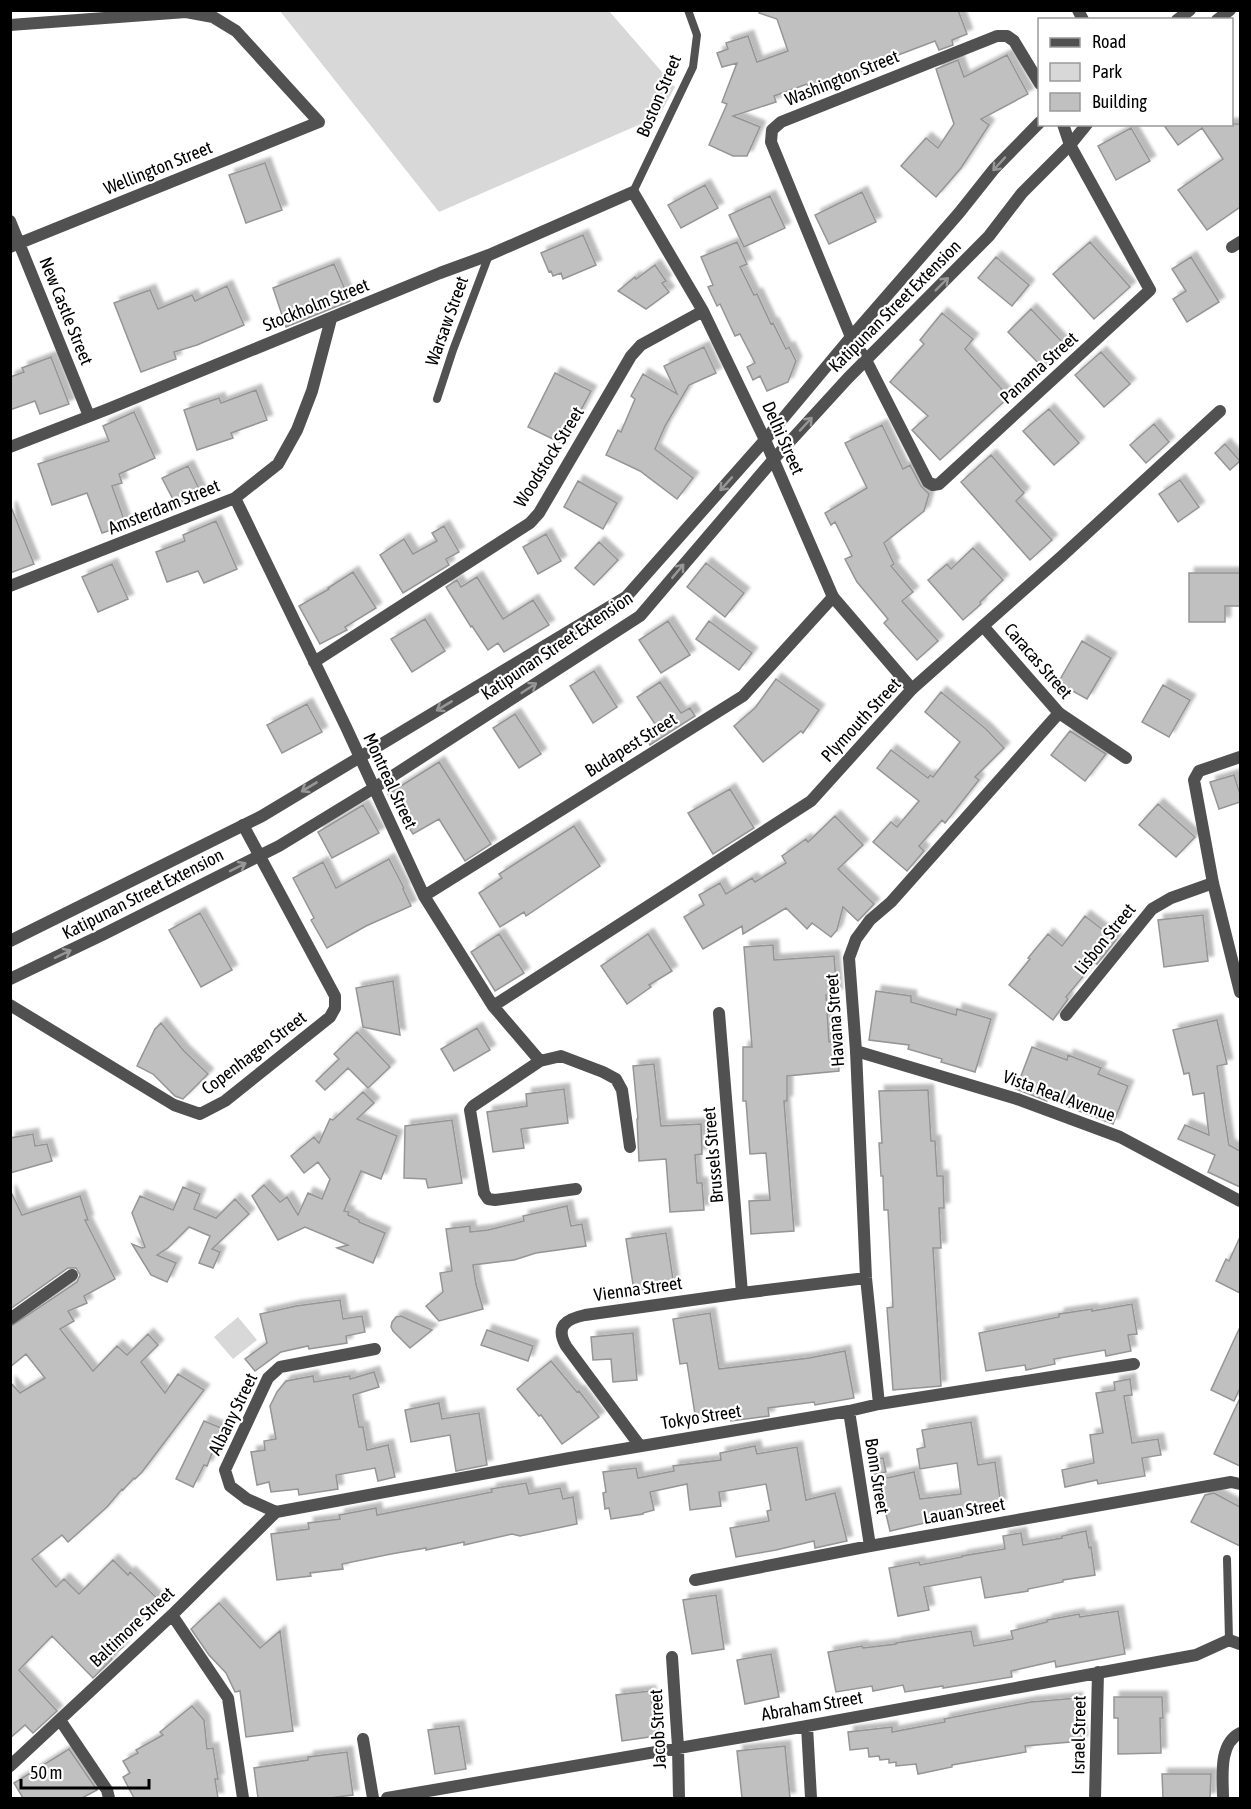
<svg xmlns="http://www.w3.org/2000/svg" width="1251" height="1809" viewBox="0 0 1251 1809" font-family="'Asap Condensed',sans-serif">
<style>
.green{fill:#d8d8d8}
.building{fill:#c0c0c0;stroke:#959595;stroke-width:1.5;filter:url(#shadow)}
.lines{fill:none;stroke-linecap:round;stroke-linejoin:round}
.service{stroke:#515151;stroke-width:8}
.minor{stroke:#515151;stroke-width:12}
.tertiary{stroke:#515151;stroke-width:12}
.oneway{stroke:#979797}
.labels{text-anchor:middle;stroke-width:4.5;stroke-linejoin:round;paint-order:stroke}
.street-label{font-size:18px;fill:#000;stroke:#fff}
</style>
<defs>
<filter id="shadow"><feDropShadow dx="5.5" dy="-5.5" stdDeviation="1.5" flood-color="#0004"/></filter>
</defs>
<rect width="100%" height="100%" fill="#fff"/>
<path class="green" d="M280,11H609L675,87L659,116L439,212Z
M238,1317L257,1340L233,1359L214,1337Z"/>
<path class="building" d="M759,10H958L967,34L952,40L953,45L939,50L935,41L885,60L886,63L862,71L863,74L827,87L828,89L812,96L807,84L774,96L776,102L733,116L760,127L747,156H733L709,145L727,104L722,102L737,63L722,67L717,53L728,49L726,43L748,36L757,62L788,51L777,19L759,13Z
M1007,55L1028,94L981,119L989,125L961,168L936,197L901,166L926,138L938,148L954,124L936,69L958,60L964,77Z
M1163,124H1240V207L1207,230L1178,190L1223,159L1202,128L1178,145Z
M1131,128L1150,161L1116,180L1098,146Z
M265,163L282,210L246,223L229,175Z
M705,185L718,208L681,228L668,205Z
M862,192L876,222L829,244L815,215Z
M770,196L785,228L744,247L729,215Z
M583,235L596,265L563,279L561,273L553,276L551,271L549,272L541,253Z
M737,242L747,264L740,267L754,295L757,294L771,324L773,323L786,349L789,347L796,361L788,382L767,391L760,376L753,380L747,367L755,363L740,334L735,336L720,304L717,306L708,287L713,285L701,257Z
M1090,242L1130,287L1094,319L1053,274Z
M996,257L1029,285L1012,306L978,278Z
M1191,257L1219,302L1187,322L1173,299L1186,291L1172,269Z
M334,264L350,301L286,327L273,288Z
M655,265L666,281L662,283L669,292L646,309L618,291L635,277L636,279Z
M227,286L244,325L197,345L174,352L176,359L141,372L114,303L150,290L158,309L192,295L195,301Z
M1031,309L1067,347L1044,369L1008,332Z
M942,313L973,339L965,349L1009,397L940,460L912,430L928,416L890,382L924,344L920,340Z
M704,347L716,373L689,385L665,426L655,449L693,478L677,499L640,471L606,455L618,430L621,432L635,399L631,396L643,374L677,394L664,366Z
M1101,352L1130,384L1104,407L1075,375Z
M51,357L69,404L40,414L35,401L10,410V377L24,372L22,368Z
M555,373L591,391L563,444L528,427Z
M256,390L267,420L231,433L233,438L197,450L184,410L219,398L221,403Z
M1049,409L1079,443L1054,465L1023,431Z
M134,412L155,458L119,474L122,483L112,486L126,525L102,533L87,493L52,505L38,464L109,441L103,426Z
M1154,424L1169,442L1146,463L1130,445Z
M882,425L903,469L910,465L921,486L929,494L924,511L884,543L894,564L891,566L913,592L902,601L938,641L917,660L884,623L888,619L857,582L845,559L852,556L835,522L831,525L825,513L867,488L845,443Z
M1225,444L1240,461L1230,470L1215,453Z
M991,455L1024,493L1016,501L1052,540L1030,560L961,482Z
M188,466L201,493L176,505L162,478Z
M1180,480L1199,507L1178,522L1159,494Z
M578,481L617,503L603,529L564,507Z
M11,507L34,564L10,573V508Z
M216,521L237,569L204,583L198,571L167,582L156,552L185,541L183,535Z
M444,526L459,552L446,559L449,565L403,593L380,555L404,539L413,554L437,541L432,533Z
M546,534L561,561L538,574L523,547Z
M599,542L618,560L594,585L575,568Z
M973,548L1003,580L980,602L981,604L963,620L928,580L947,564L951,569Z
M706,563L744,593L725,617L687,587Z
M112,564L128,599L98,612L82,577Z
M353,572L376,608L345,627L347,630L320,644L299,606L329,589L328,588Z
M1189,573H1240V606H1225V622H1189Z
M477,577L503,619L533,600L549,625L504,652L498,643L488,650L472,626L471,627L446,587L457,580L461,587Z
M425,619L445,651L412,672L391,639Z
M668,621L690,655L661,673L639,640Z
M709,621L752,653L739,670L696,639Z
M1082,641L1111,658L1087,699L1058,683Z
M594,671L617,707L593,723L570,686Z
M776,679L819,710L803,733L801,731L763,762L734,726L755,708Z
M660,682L681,713L690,708L695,716L650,745L644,735L657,727L637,697Z
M1163,685L1190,700L1169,737L1142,722Z
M941,692L986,729L1004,748L975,777L979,780L945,823L942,820L919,846L924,851L907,871L873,842L891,822L897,827L919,801L877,768L891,750L928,778L930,775L933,777L960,742L925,712Z
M307,704L322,732L282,753L267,725Z
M515,714L541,754L519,768L493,728Z
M1070,731L1106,754L1085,781L1051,755Z
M439,762L491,844L465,861L439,819L413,834L388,794Z
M1234,775L1240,794V802L1219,809L1210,782Z
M730,789L754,828L713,854L688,813Z
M1158,804L1195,837L1176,857L1139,825Z
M363,805L379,833L332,858L318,832Z
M835,816L863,845L838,869L874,904L858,921L843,907L837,930L831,937L812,923L807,929L786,908L743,934L742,926L703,949L684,917L704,905L699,895L720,883L726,894L752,878L755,882L786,863L782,856L806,839L808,842Z
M574,826L600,866L526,916L524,912L500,927L479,893L502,878L499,874Z
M389,859L404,888L403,889L411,906L366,926L327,948L311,920L314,918L293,878L323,862L336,888Z
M200,913L232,970L201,987L169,930Z
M1203,915L1208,961L1164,967L1158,920Z
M1085,916L1116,940L1097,964L1095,962L1066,997L1068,999L1053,1020L1009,985L1030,959L1028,958L1048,934L1062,946Z
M499,934L524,973L495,991L471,952Z
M648,934L672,971L649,985L651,987L627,1004L601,966Z
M773,945L774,960L834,956L837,994L826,995L829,1042L837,1041L839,1071L787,1076V1101H784L794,1231L751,1234L749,1201L770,1200L766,1153L750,1154L746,1101H743V1047H752L744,947Z
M393,981L400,1035L363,1027L356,988Z
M876,991L911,996V1002L956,1015L957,1009L991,1019L975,1072L941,1062L942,1059L908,1049L909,1045L869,1040Z
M1217,1020L1227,1064L1217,1066L1224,1114L1229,1145L1240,1151V1187L1208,1172L1215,1155L1178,1139L1185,1125L1209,1135L1204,1093L1193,1095L1189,1073L1184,1074L1173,1030Z
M161,1023L184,1051L208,1074L183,1099L175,1096L153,1074L137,1066L155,1029Z
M477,1028L490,1050L454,1071L441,1049Z
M357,1032L390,1067L368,1088L348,1068L325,1090L316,1081L339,1059L334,1054Z
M1032,1047L1067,1060L1068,1055L1101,1068L1098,1074L1128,1086L1113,1124L1048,1099L1047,1101L1016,1089Z
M654,1064L661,1126L701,1124L702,1154L695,1155L697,1183H702L704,1210L670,1212L666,1159L639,1161L637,1119H638L633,1066Z
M564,1089L568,1123L521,1129L524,1148L493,1152L487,1112L527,1106L526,1094Z
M928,1090L931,1141H935L937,1176H943L944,1208H939L941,1248H933L941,1386L893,1390L887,1308L893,1307L888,1210H884L883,1176H881L879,1143H882L879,1091Z
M363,1092L374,1103L357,1119L397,1136L381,1179L361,1171L344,1211L349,1212L348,1215L359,1220V1222L385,1233L373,1263L337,1248L348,1245L305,1227L278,1240L252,1196L264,1185L280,1202L287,1197L298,1215L308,1193L322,1199L330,1179L318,1162L304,1173L291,1156L314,1137L319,1143L330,1119L333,1120Z
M452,1120L462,1183L428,1188L426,1179L404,1178L405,1126Z
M33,1134L35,1146L47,1144L52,1161L10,1173V1138Z
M183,1187L200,1194L194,1209L216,1218L235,1199L249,1214L212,1249L220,1252L213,1268L199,1263L210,1236L189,1227L168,1248L157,1255L176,1263L167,1282L151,1275L132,1244L142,1248L145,1247L132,1213L140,1196L173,1210Z
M10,1190L22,1215L80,1196L88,1220H85L115,1279L84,1296L87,1303L68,1311L74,1321L60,1329L93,1371L117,1346L127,1355L148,1334L158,1345L141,1362L165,1393L178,1374L204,1390L142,1472L135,1479L134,1478L123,1490L122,1489L107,1507L68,1542L62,1535L32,1559L56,1587L64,1579L79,1594L113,1560L128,1575L130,1572L163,1604L148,1619L145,1616L126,1632L129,1636L120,1643L123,1647L111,1657L112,1659L93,1678L52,1636L19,1670L57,1711L33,1733L25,1725L10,1738V1382L20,1393L45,1378L26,1354L10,1367V1327L77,1282L80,1275L76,1268H68L10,1309Z
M567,1206L571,1226L582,1224L586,1246L536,1253L514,1260L473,1265L476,1284L483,1309L439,1321L426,1306L443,1292L440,1273L452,1271L446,1229L470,1226V1232L488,1230L524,1221L523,1216Z
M666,1233L674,1286L634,1291L626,1239Z
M1240,1237V1293L1216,1281L1226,1259L1229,1261Z
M340,1300L343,1319L362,1316L365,1332L346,1336L347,1343L309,1349L308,1346L281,1352L255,1371L245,1359L267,1343L260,1314L296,1306Z
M1132,1304L1137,1334L1128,1335L1131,1351L1106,1356L1105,1350L1054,1359L1055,1364L1026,1370L1025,1365L986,1371L979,1333L1059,1317V1314L1092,1309V1311Z
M710,1313L719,1369L809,1358L845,1351L854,1398L815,1405L814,1402L768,1408L769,1416L731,1421L730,1416L696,1421L687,1363L680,1364L673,1319Z
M401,1316L432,1330L410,1348L393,1331L391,1327L392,1322L396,1317Z
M1240,1327V1388L1234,1401L1211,1390Z
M487,1330L533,1346L528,1361L481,1345Z
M633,1333L637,1380L613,1382L611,1359L593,1360L591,1337Z
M551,1361L577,1392L579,1391L599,1417L562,1444L541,1415L539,1416L517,1389Z
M374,1372L379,1387L353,1395L359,1427H363L367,1450L388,1445L395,1477L378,1481L375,1468L336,1475L338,1489L299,1495L298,1489L271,1492L269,1482L257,1485L251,1452L265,1450L264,1441L276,1439L270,1406L277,1392L286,1381L313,1376L314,1382L350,1376V1379Z
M1130,1379L1132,1395L1124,1396L1132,1443L1158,1439L1161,1455L1142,1458L1145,1476L1098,1484L1097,1480L1065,1487L1062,1470L1094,1463L1090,1435L1103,1433L1096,1393L1115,1390L1114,1382Z
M1240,1398V1466L1214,1454Z
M439,1403L442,1419L479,1413L487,1465L456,1471L450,1435L411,1442L405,1410Z
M204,1421L226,1430L218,1448L215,1446L207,1466L204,1465L193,1487L176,1479Z
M971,1422L978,1465L995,1462L1001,1505L924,1518L925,1523L890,1531L878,1480L914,1472L920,1499L961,1494L957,1463L920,1469L917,1449L925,1447L922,1430Z
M755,1446L757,1454L797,1447L806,1500L835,1493L847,1541L815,1548L814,1541L776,1550L736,1557L730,1528L769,1521L767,1511L771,1510L766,1484L719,1492L721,1506L690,1510L687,1484L650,1492L654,1510L643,1513V1514L611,1519L609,1508L605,1509L603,1493L606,1492L603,1472L636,1468L638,1478L674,1471L673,1466L721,1460L720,1453Z
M883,1458L886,1472L871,1475L868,1461Z
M526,1483L529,1494L560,1488L563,1499L573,1497L577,1524L520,1536L512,1534L464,1545V1542L426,1550V1548L391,1554L342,1564L343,1569L310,1573L311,1576L277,1580L271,1534L309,1529L308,1523L340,1519L339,1515L376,1508L377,1515L492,1492L491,1489Z
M1214,1493L1240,1507V1546L1191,1522L1205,1495Z
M1086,1531L1089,1548L1091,1547L1095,1575L1063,1580V1582L1028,1589V1591L985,1598L981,1577L924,1587L929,1610L898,1616L889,1568L919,1562L920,1565L962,1557V1556L1005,1549L1003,1536L1021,1533L1023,1545L1062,1538V1536Z
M716,1595L724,1649L692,1654L683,1600Z
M219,1603L260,1648L280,1631L293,1731L246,1737L240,1691L235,1692L226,1673L209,1655L191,1629Z
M1118,1611L1125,1654L1056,1667L1055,1661L1011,1671L1012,1677L943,1688V1686L905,1692L903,1685L873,1691L872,1686L836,1692L828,1652L862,1646L863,1648L896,1644V1643L971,1631L974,1646L1013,1639L1011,1631L1047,1622V1620L1079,1614L1080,1617Z
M771,1654L779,1697L745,1704L737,1660Z
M650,1691L656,1736L622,1741L616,1695Z
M1114,1697H1162L1163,1718H1160L1161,1753L1118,1754V1718H1114Z
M1077,1698L1082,1741L1025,1746L1026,1752L952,1765V1767L918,1774L916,1764L896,1766V1762L889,1763V1759L880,1760L879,1756L869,1757L868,1748L850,1750L848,1732L892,1727V1732L945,1722L944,1719L984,1711L1031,1702Z
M192,1706L204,1720L207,1749L213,1748L218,1779H215L218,1798H134L123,1777L130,1773L123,1761L138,1753L136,1750L163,1735L160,1732Z
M459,1726L466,1769L435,1774L428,1730Z
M785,1746L790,1798H742L737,1751Z
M69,1749L97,1790L82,1798H23L14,1783Z
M347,1752L353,1795L329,1798H258L254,1768L308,1760V1757Z
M1162,1774H1211L1210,1798H1163Z"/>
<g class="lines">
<path class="service" d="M633,192L693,67L697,35L688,10
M437,399L453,350L489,255
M1227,1559L1229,1640"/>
<path class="minor" d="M1078,10L1083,20
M10,25L186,12L213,17L236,31L319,122L10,247
M1040,84L1014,41L1007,36H997L781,122L772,130L771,142L851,337L866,360L928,482L933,485L939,484L1150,290L1070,145L1063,124
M10,221L89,416
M1232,247L1240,242
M10,447L108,409L440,273L489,255L633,192L703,311L765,440
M235,498L346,727L424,896L493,1006L540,1061
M10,586L235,498L278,464L297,430L312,391L331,319
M983,626L1061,557L1220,411
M314,662L530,523L539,513L631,356L641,345L703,311
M1059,713L1126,758
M1240,757L1199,771L1194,780L1213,883L1240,992
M424,896L743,696L833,597
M10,1005L174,1105L200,1114L225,1101L330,1017L335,1008V996L243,825
M493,1006L811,801L912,689
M719,1013L742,1293
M1066,1015L1152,909L1171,898L1213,883
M856,1051L866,1278L879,1404
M576,1189L495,1200L488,1199L484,1193L470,1110L473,1106L540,1061L561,1056L603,1072L616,1079L622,1090L630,1147
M10,1319L72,1275
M849,1411L870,1546
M640,1446L566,1346C555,1326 566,1319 585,1315L742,1293L866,1278
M276,1512L570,1458L849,1411L879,1404L1134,1364
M276,1512L247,1499L230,1486L225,1470L268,1378L280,1367L375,1349
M695,1580L870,1546L1231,1482L1240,1484
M172,1615L228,1698L243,1798
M672,1657L678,1747L679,1798
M60,1720L107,1790L109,1798
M807,1726L811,1798
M363,1739L373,1798
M10,1766L172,1615L276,1512
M387,1798L807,1726L1196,1655L1229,1640L1240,1644
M1095,1798L1098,1672
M1223,1798C1223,1778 1218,1744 1240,1733"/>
<path class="tertiary" d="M1177,20L1190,10
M1217,20L1230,10
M765,440L833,597L912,689L983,626L1059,713L891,902L870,920L856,939L849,958L856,1051L1017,1099L1120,1137L1240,1201
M10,941L262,816L626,597L765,440L851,337L959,213L994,169L1040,122
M10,979L104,934L279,846L374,788L640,616L773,460L848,378L989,236L1022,193L1070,145L1087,124"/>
</g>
<defs><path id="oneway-shaft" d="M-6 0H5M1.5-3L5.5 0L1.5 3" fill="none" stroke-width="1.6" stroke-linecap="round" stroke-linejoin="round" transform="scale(1.5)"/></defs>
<g class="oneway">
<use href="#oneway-shaft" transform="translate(999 164) rotate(133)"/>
<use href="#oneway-shaft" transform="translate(942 284) rotate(-45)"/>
<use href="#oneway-shaft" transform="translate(806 424) rotate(-47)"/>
<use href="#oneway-shaft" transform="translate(726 484) rotate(132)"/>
<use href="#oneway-shaft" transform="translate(678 571) rotate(-50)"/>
<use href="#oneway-shaft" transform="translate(529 688) rotate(-33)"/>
<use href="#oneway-shaft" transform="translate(444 706) rotate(149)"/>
<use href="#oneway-shaft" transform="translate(309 787) rotate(149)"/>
<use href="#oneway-shaft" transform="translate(238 867) rotate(-27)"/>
<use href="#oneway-shaft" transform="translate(63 954) rotate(-26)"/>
</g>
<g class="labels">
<g class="street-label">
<text transform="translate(842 78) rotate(-22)" y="6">Washington Street</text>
<text transform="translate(659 96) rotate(-67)" y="6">Boston Street</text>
<text transform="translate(158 168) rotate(-22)" y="6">Wellington Street</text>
<text transform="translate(316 305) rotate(-22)" y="6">Stockholm Street</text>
<text transform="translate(895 306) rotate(-45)" y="6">Katipunan Street Extension</text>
<text transform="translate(66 311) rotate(68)" y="6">New Castle Street</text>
<text transform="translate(447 321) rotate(-70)" y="6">Warsaw Street</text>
<text transform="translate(1039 368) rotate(-42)" y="6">Panama Street</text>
<text transform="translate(783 438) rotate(66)" y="6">Delhi Street</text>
<text transform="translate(549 457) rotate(-58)" y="6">Woodstock Street</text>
<text transform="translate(164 507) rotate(-22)" y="6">Amsterdam Street</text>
<text transform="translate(557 646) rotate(-34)" y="6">Katipunan Street Extension</text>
<text transform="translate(1038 661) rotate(49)" y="6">Caracas Street</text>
<text transform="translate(861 720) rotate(-47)" y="6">Plymouth Street</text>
<text transform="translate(631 745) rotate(-32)" y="6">Budapest Street</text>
<text transform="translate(390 781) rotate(65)" y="6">Montreal Street</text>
<text transform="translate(143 894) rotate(-27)" y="6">Katipunan Street Extension</text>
<text transform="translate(1105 939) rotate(-51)" y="6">Lisbon Street</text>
<text transform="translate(835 1020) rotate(-94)" y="6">Havana Street</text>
<text transform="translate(254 1053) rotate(-37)" y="6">Copenhagen Street</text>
<text transform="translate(1059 1096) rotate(20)" y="6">Vista Real Avenue</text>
<text transform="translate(713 1155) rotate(-95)" y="6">Brussels Street</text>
<text transform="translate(638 1289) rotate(-8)" y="6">Vienna Street</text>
<text transform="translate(233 1414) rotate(-64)" y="6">Albany Street</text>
<text transform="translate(701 1417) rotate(-9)" y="6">Tokyo Street</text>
<text transform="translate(877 1476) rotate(81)" y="6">Bonn Street</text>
<text transform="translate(964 1511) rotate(-10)" y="6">Lauan Street</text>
<text transform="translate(132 1627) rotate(-43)" y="6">Baltimore Street</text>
<text transform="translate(812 1706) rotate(-10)" y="6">Abraham Street</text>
<text transform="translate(658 1729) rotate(-93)" y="6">Jacob Street</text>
<text transform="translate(1079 1735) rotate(-89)" y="6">Israel Street</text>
</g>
</g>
<rect width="1251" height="1809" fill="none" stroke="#000000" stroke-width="24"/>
<rect x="1038" y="18" width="195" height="108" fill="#ffffff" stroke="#999999" stroke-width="1.5"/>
<rect x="1050" y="38" width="30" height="9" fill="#515151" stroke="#999999" stroke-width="1.5"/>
<text x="1092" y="48" font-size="18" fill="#000000">Road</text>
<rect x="1050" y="63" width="30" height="18" fill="#d8d8d8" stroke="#999999" stroke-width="1.5"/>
<text x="1092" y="78" font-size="18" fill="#000000">Park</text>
<rect x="1050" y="93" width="30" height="18" fill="#c0c0c0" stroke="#999999" stroke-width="1.5"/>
<text x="1092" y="108" font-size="18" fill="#000000">Building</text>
<path d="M21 1779v9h128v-9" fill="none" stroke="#000000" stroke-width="3"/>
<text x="30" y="1779" font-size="18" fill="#000000" stroke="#ffffff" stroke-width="4.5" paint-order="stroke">50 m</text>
</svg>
